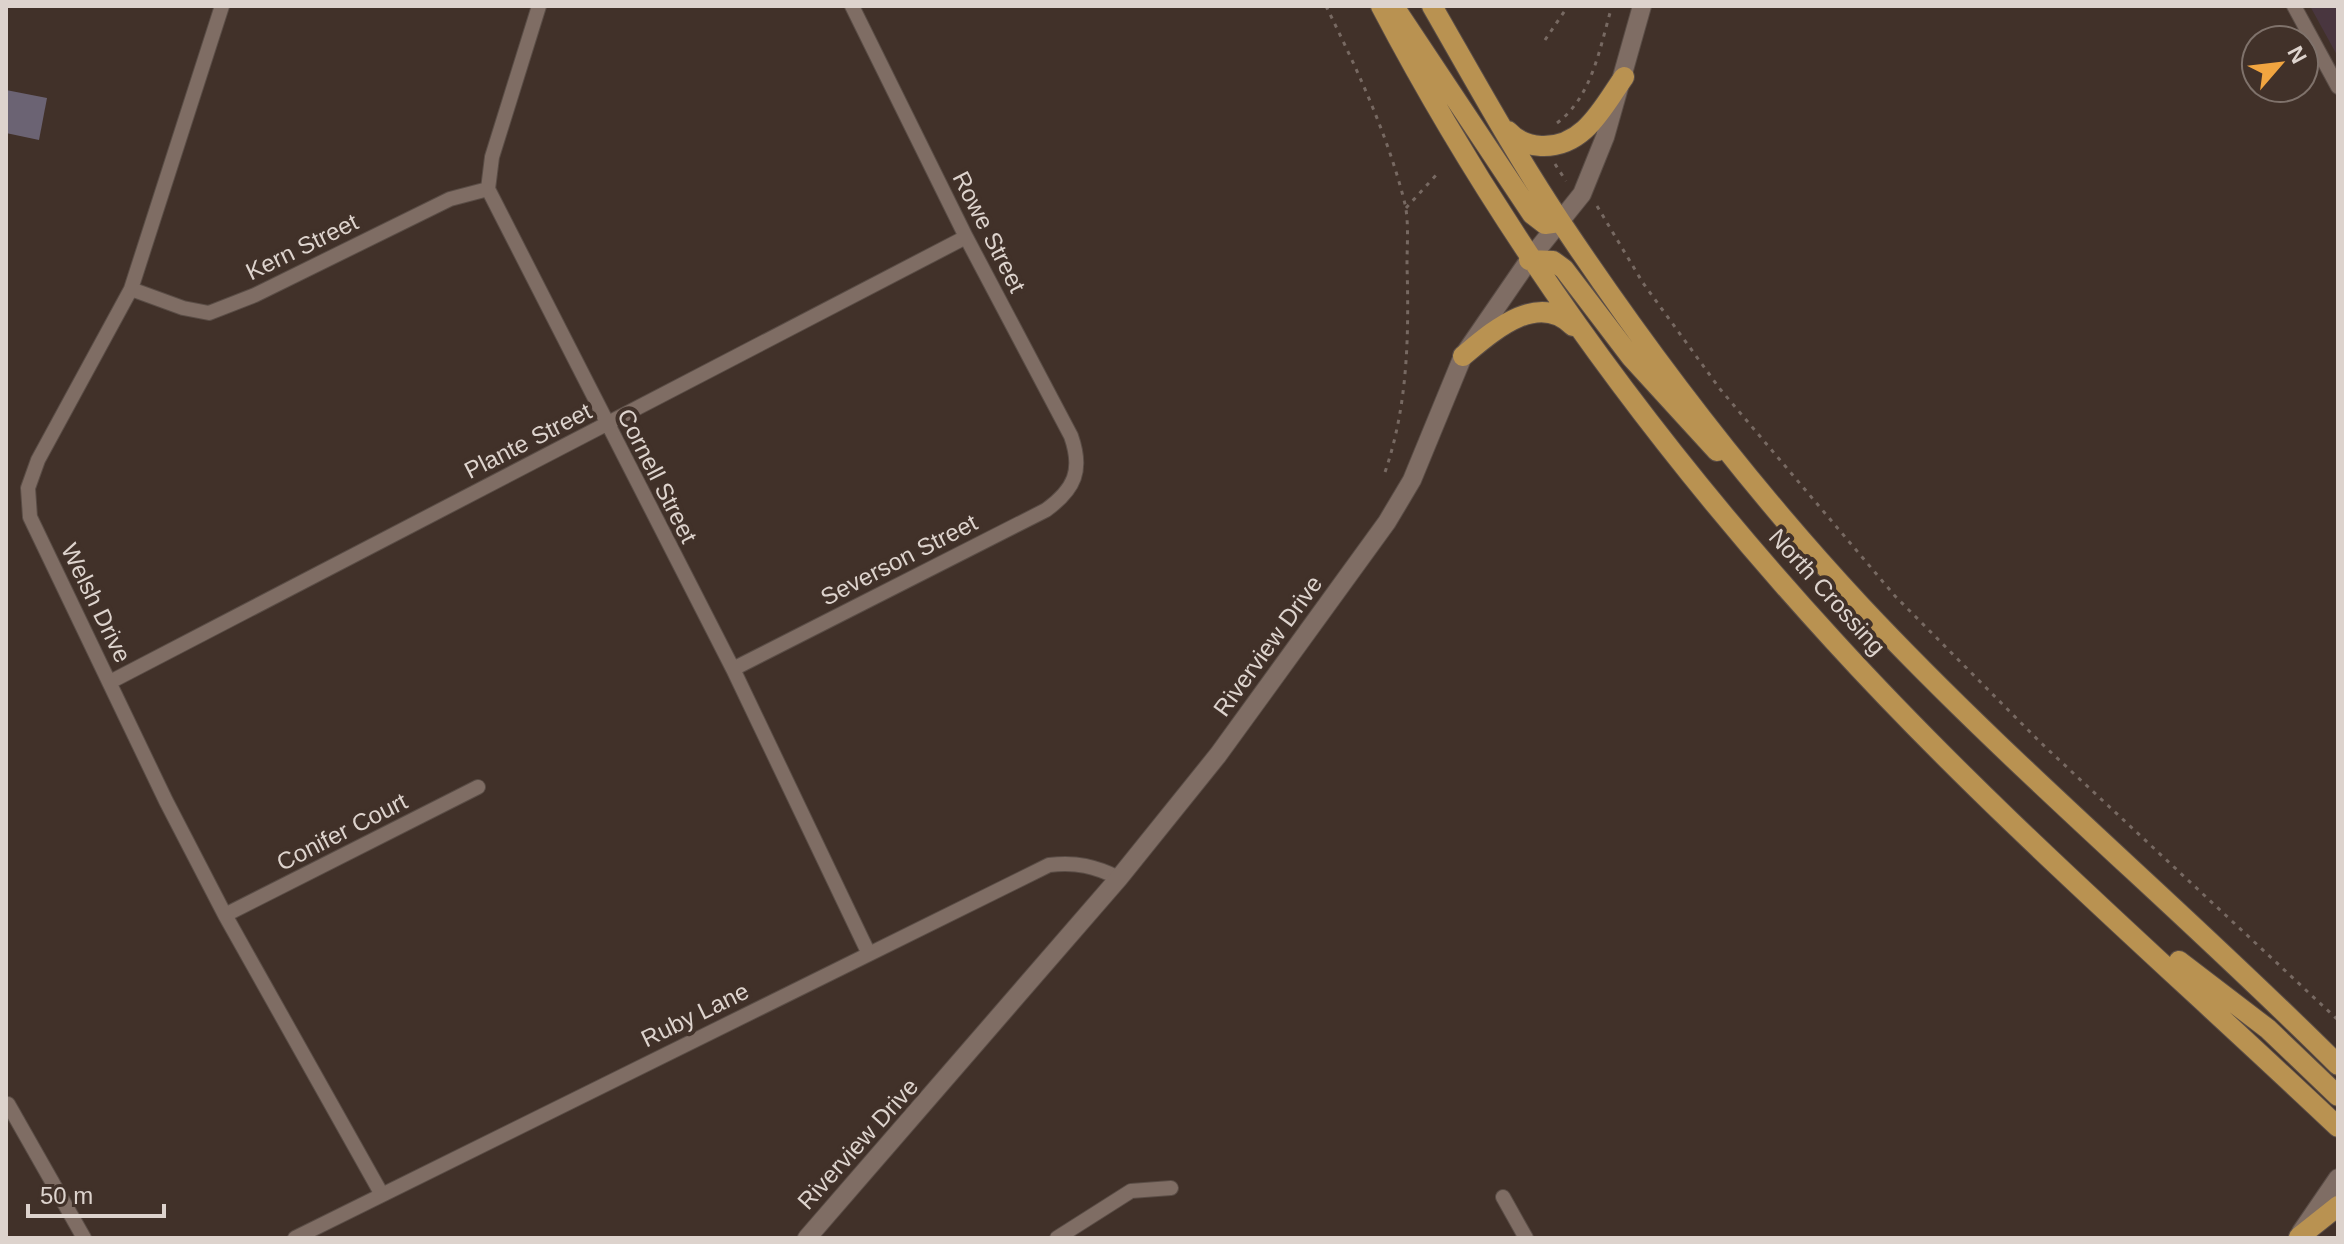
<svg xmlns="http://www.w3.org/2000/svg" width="2344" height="1244" viewBox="0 0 2344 1244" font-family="Arial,sans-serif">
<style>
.education{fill:#49363f}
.building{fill:#6b6373}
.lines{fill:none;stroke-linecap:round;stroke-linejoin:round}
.minor-casing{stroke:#5a4d46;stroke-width:16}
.tertiary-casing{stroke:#5a4d46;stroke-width:20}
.primary-casing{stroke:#5a4d46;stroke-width:22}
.path{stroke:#776962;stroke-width:3;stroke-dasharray:4 6;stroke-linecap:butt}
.minor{stroke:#7f6d64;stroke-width:14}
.tertiary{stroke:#7f6d64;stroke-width:18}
.primary{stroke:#b99251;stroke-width:20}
.labels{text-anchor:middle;stroke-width:8;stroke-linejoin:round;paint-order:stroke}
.street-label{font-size:24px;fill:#ddd3cd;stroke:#413129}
</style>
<rect width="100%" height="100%" fill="#413129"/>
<path class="education" d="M2310,6H2338V57Z"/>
<path class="building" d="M6,90L47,98L39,140L6,133Z"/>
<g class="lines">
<defs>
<path id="minor" d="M222,6L131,289L38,460L28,488L30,517L166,801L225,915L381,1193
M539,6L492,157L488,189L733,669L869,954
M2294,6L2338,87
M131,289L183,308L209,313L255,295L450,199L488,189
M733,669L1046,510C1075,489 1083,470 1071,436L966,237L852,6
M110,682L966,237
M225,915L478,787
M8,1104L84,1238
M1503,1197L1526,1238
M295,1238L1049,865C1077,862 1094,866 1119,878
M1057,1238L1131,1191L1171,1188"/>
<path id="tertiary" d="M2301,1232L2338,1178
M807,1238L1119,878L1218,755L1387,522L1412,480L1463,356L1529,260L1582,194L1605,137L1642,6"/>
<path id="primary" d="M1381,6C1502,237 1658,449 1834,641C1991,813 2169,967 2338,1127
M1432,6C1474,79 1515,154 1562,224C1651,357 1752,489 1861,606C2012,767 2182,909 2338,1065
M1399,14L1532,214L1545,224L1560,222
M1508,131C1517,141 1527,145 1541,146C1584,148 1603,107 1624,77
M1529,260L1553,261L1564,269L1631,357L1717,451
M1463,356C1492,332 1538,290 1573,326
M2179,961L2268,1029L2338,1096
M2299,1237L2338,1206"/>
</defs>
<use href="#minor" class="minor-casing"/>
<use href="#tertiary" class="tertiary-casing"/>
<use href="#primary" class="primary-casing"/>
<path class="path" d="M1326,6C1357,69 1388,135 1405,204C1409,223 1407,245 1407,265C1409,336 1408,407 1384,475
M1545,40L1568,6
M1557,123C1593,96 1600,46 1612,6
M1555,164L1566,181
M1597,206L1643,283L1720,389L1895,596L2041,743L2338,1020
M1406,208L1438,173"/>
<use href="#minor" class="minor"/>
<use href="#tertiary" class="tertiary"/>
<use href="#primary" class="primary"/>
</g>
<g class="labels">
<g class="street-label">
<text transform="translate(989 232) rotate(63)" y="8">Rowe Street</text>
<text transform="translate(302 247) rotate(-26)" y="8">Kern Street</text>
<text transform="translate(528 441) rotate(-27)" y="8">Plante Street</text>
<text transform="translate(657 476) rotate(63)" y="8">Cornell Street</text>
<text transform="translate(899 560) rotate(-27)" y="8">Severson Street</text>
<text transform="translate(1827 592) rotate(48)" y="8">North Crossing</text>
<text transform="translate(96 603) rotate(64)" y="8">Welsh Drive</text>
<text transform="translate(1268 646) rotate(-54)" y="8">Riverview Drive</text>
<text transform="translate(342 832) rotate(-27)" y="8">Conifer Court</text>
<text transform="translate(695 1015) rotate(-26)" y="8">Ruby Lane</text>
<text transform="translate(858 1144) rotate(-48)" y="8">Riverview Drive</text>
</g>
</g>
<rect width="2344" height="1244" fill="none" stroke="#ddd3cd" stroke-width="16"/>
<g transform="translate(2280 64) rotate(62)"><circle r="38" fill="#413129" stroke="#7f726b" stroke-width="2"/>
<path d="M0-6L14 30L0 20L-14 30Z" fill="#f1a540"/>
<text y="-12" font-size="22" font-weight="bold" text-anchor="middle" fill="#ddd3cd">N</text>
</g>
<path d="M28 1204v12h136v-12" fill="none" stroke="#ddd3cd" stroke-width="4"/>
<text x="40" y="1204" font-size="24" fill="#ddd3cd" stroke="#413129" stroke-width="6" paint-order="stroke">50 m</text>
</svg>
